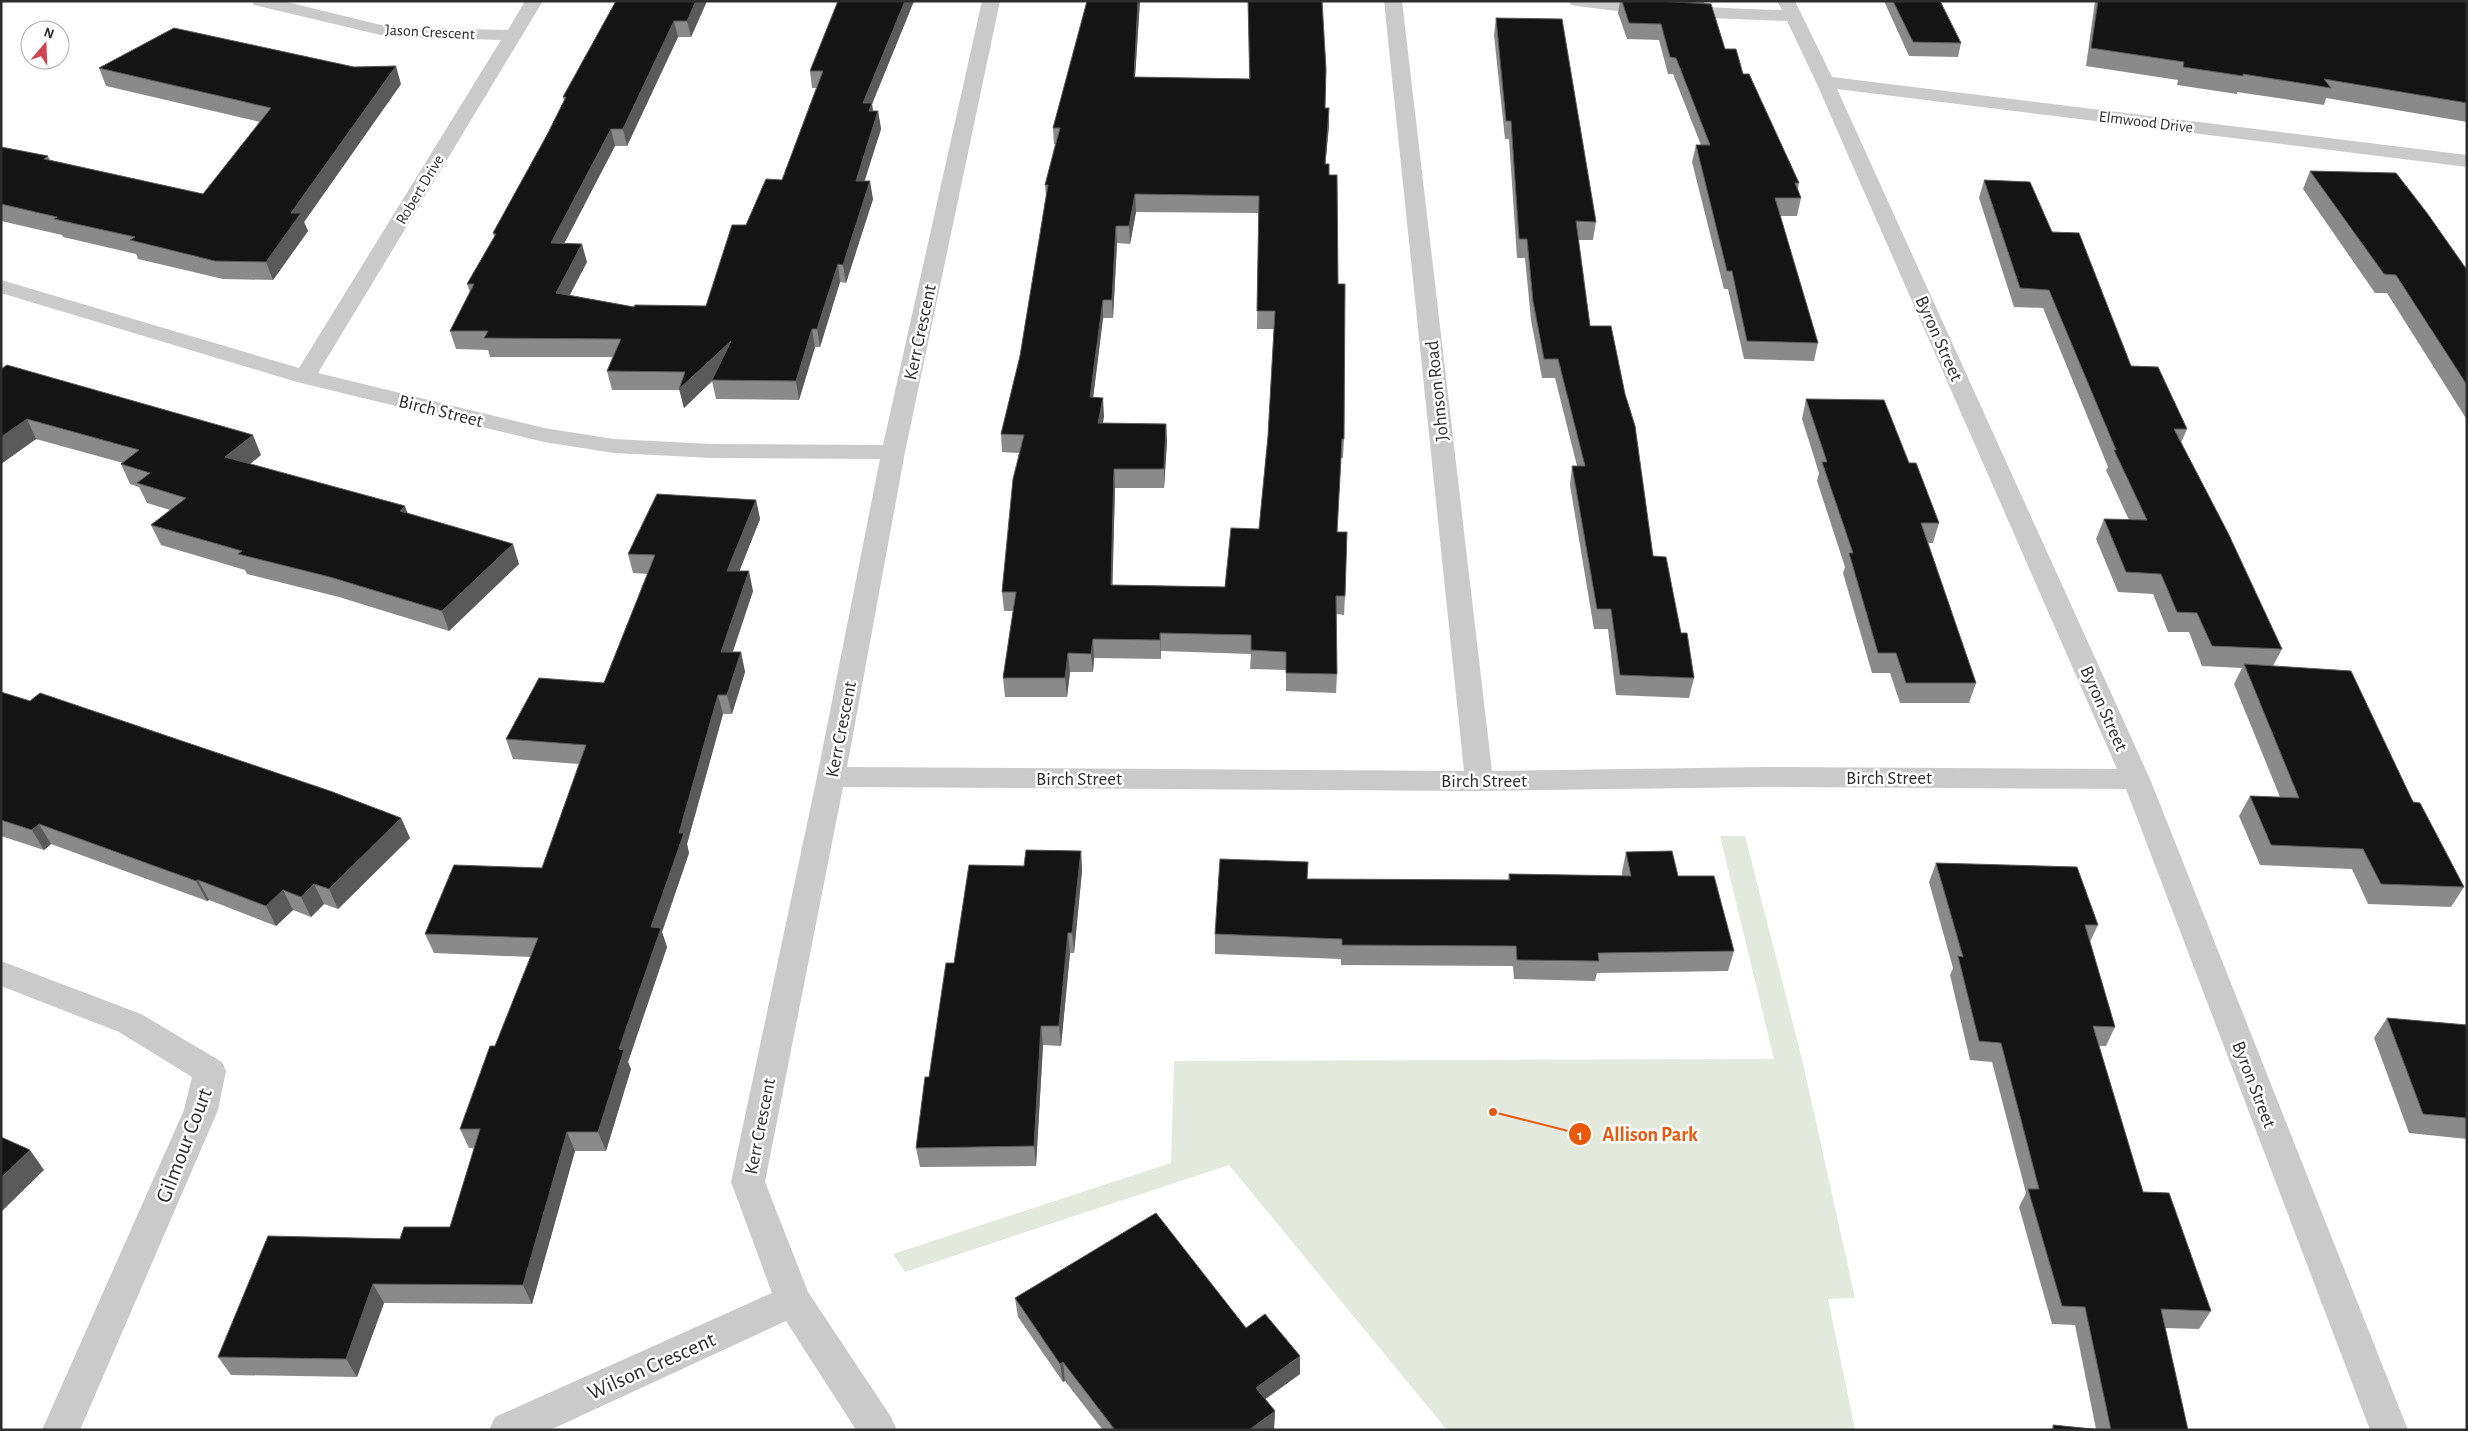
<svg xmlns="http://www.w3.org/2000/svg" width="2468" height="1431" viewBox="0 0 2468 1431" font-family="'Alegreya Sans',sans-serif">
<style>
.green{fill:#e3e9dc}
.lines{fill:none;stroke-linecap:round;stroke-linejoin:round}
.minor{fill:#cacaca;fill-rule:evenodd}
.wall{fill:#8a8a8a;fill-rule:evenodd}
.shaded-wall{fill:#5a5a5a}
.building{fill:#141414;stroke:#5a5a5a;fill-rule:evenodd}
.labels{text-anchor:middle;stroke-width:5;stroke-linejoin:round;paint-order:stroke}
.far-street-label{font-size:16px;fill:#2d2d2d;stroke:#fff}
.street-label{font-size:19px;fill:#2d2d2d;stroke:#fff}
.near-street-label{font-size:22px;fill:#2d2d2d;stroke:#fff}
.leader{fill:none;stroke:#e8590c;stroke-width:2}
.callout-dot{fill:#e8590c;stroke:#fff;stroke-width:2}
.mark-label{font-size:15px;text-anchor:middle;font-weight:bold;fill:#fff}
.callout-label{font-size:20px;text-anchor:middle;font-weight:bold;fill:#e8590c;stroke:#fff;stroke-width:5;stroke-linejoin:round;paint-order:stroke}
</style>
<rect width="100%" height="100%" fill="#fff"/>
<path class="green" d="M1720,836H1745L1802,1059L1855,1298L1828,1299L1855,1430H1447L1229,1165L905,1272L893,1254L1171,1163L1174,1061L1774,1059Z"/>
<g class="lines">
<path class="minor" d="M252,1H283L389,27L508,30L525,1H543L318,373L544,428L614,439L712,444L883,445L982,1H1000L905,452L847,767L1464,771L1384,1H1402L1492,771L1765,767L2117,769L1816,82L1787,21L1657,16L1577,6L1571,5L1569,1C1640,1 1711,9 1782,10L1777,1H1795L1832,77L2467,155V167L1837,89L2150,779L2408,1430H2370L2126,789L1765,787L1479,791L843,787L765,1182L808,1292L891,1417L897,1430H856L786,1321L550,1430H489L495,1417L772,1293L731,1182L817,777L880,459L712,458L614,453L544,442L297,382L1,293V280L299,368L501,40L389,37L254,5Z
M1,961L141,1014L222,1062L226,1071L218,1110L80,1430H42L184,1110L192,1077L119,1032L1,986Z"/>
</g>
<path class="wall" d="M616,1H707L691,37H678L627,146H615L564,244L587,262L570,295L634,307L706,306L746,225L782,180L816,88H812L810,71L838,1H914L872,104L873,111H878L881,129L864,181L873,199L846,283L840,282L820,347H815L799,400L716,399L712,381L684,408L680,390H612L607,371L613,357H490L488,350L456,349L450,331L470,292L467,284L494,237L493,233L547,135L564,101L563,97Z
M1087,1H1140L1135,77L1249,79L1248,1H1322L1325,108L1329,125L1325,164L1329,175L1338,284L1344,439L1343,458H1341L1337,532L1345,596L1344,615L1336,614L1337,674L1336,693L1286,691V670L1250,669L1251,654L1161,651V659L1094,658L1093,672H1070L1067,697H1005L1003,678L1013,611H1004L1002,592L1019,453L1002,452L1001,434L1020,356L1046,196L1045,185L1055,144H1054L1053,128ZM1136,212L1259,213L1257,329H1274L1268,436L1259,529L1225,587L1112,585L1115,488H1164L1167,442L1166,424L1103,423L1104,416L1093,397L1103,318H1113L1117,243L1130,244Z
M1620,1H1704V3L1725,49L1743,74L1799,183L1798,189L1801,198L1797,216H1780L1818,343L1814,361L1744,359L1728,289H1724L1692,162L1696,145H1701L1673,74H1668L1659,40L1627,39L1618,13Z
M1884,1H1940L1961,43L1958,57L1909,56Z
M2095,1H2467V122L2326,98L2324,105L2237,92V94L2177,85L2178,80L2086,66Z
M1496,18L1596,222L1593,240H1578L1590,326L1653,556L1681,633L1694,678L1689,698L1616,695L1608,629H1594L1570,485L1572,466H1577L1555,378H1542L1531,320L1525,258H1517L1509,139H1505L1494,35Z
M99,68L401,84L304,222L308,231L273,280L223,279L138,259L136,254L63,237L62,235L1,221V147L48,156L50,160L203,194L260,122L106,86Z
M2310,171L2467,270V420L2387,293H2375L2303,189Z
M1984,180L2052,232L2131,366L2187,429L2181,443L2282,649L2273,666L2413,802L2464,887L2451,907L2368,904L2352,869L2260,865L2239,816L2250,796L2280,797L2234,684L2242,668L2202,666L2189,632H2168L2153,594L2118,592L2096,539L2104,519L2129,520L2106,470L2108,467L2043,308L2014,307L1979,198Z
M1,369L261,455L250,464L408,513L519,564L449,631L339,597L247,574L245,570L161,545L151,525L170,510L147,503L139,487L130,484L121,464L123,463L36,439L1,464Z
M1806,399L1909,463L1939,523L1933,543H1928L1976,683L1969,703H1900L1890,673H1872L1843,573L1845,567L1817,481L1819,473L1802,419Z
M756,500L760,519L739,571L753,591L733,652H741L745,672L732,714H723L687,844L689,853L662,932L667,947L628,1062L631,1069L606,1151H575L532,1304L384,1303L357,1377L231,1375L218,1357L400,1239L450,1227L474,1148H469L460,1129L495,1046L531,957L434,953L425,934L542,868L579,764L513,759L506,739L604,683L647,574L633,573L628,554Z
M1,692L401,818L410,838L338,909L324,904L311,917L293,910L276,926L209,900L207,901L51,844L44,850L1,836Z
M1081,851L1082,871L1074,953H1070L1061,1046L1043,1045L1036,1166L920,1167L916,1148L929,1077L1024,866Z
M1626,852L1678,876L1734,951L1728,971L1597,973L1595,981L1514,979L1513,966L1341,965V959L1215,954V934L1307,879L1508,880L1509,874L1622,876V872Z
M1936,863L2098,925L2090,942L2115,1027L2106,1046H2099L2143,1192L2211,1311L2199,1329L2165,1328L2188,1430H2051L2053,1425L2096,1429L2075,1325L2052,1324L2019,1207L2026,1193L1992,1062L1970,1060L1950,975L1953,968L1929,882Z
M2387,1018L2467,1025V1139L2409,1133L2374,1038Z
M1015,1298L1246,1328L1300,1374L1265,1399L1275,1411L1274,1429L1273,1430H1103L1065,1381L1063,1382L1018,1317Z"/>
<path class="shaded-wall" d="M696,1H707L691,37L687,21Z
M905,1H914L872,104L874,120L863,103Z
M1138,1H1140L1134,93V77Z
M674,21L678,37L627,146L623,129Z
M396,66L401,84L304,222L308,231L273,280L266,262L291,213Z
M1329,108V125L1324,181L1325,164Z
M878,111L881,129L859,199L856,181Z
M611,129L615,146L555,261L551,243Z
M870,181L873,199L846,283L843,265Z
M1135,194L1136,212L1130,244L1129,226Z
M1116,226L1117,243L1113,318L1112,300Z
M582,244L587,262L561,311L556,293Z
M838,264L840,282L820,347L817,329Z
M1103,300V318L1091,415L1090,397Z
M812,329L815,347L799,400L796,381Z
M731,341L735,359L684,408L679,389Z
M1103,398L1104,416L1099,442L1098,423Z
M27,419L36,439L1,464V437Z
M1166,424L1167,442L1164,488V469Z
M253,435L261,455L234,477L225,457Z
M1114,469L1115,488L1112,604L1111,585Z
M756,500L760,519L732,590L727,571Z
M405,506L412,526L400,511Z
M513,544L519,564L449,631L442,611Z
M749,571L753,591L726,671L721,652Z
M1160,633L1161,651V659L1160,640Z
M1093,639L1094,658L1093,672L1091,654Z
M741,652L745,672L732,714L727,695Z
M1068,653L1070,672L1067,697L1065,678Z
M718,695L723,714L687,844L689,853L662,932L667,947L628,1062L631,1069L606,1151L598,1132L651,927Z
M401,818L410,838L338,909L329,889Z
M39,824L51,844L44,850L32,830Z
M1081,851L1082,871L1074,953L1072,933Z
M198,880L209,900L207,901L196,881Z
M314,884L324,904L311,917L301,897Z
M283,890L293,910L276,926L266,906Z
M1068,933L1070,953L1061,1046L1059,1026Z
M1041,1026L1043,1045L1036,1166L1034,1146Z
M567,1132L575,1151L532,1304L523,1285Z
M30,1150L44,1170L1,1212V1178Z
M373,1284L384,1303L357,1377L346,1359Z
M1300,1356V1374L1256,1406V1388Z
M1063,1362L1065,1381L1063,1382L1060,1364Z
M1275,1411L1274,1429L1273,1430H1249Z"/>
<path class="building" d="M616,1H696L687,21H674L623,129H611L551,243L582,244L556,293L634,307L635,305L706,306L732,225H746L766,179L782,180L823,71H810L838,1H905L863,103H872L869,111H878L856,181H870L843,265L838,264L817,329H812L796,381L712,380L731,341L679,389L685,372L607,371L621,339L484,338L488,331H450L474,284H467L496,234L493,233L547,135L566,97H563Z
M1087,1H1138L1134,77L1250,79L1248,1H1322L1326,69L1325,108H1329L1325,164H1329V175H1337L1338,284H1345L1344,439H1342L1337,532H1347L1345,596H1336L1337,674L1286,673V652L1251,650V635L1160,633V640L1093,639L1091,654L1068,653L1065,678H1003L1016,592H1002L1013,479L1024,435L1001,434L1020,356L1048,185H1045L1060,128H1053ZM1135,194L1259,196L1257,311H1275L1268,436L1259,529L1231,528L1225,587L1111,585L1114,469H1164L1166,424L1098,423L1103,398L1090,397L1103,300H1112L1116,226H1129Z
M1622,1H1657L1711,4L1725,49H1736L1743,74H1749L1799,183H1795L1801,198H1775L1818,343L1747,341L1732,271H1727L1696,145H1710L1676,58L1670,57L1661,24L1629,23Z
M1893,1H1940L1961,43L1913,42Z
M2098,1H2467V103L2324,79L2331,88L2243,74V76L2183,67L2184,62L2091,48Z
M1496,18L1562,19L1596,222L1576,221L1590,326H1611L1625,394L1635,426L1653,556L1666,557L1681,633H1687L1694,678L1620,675L1611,609H1597L1572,466H1585L1558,359H1544L1533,301L1527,239H1519L1511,121H1506Z
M174,28L354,67L396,66L291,213H301L266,262L215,261L130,240L135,237L54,219L57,217L1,204V147L48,156L44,159L203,194L271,108L99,68Z
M2310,171L2396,173L2427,213L2467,270V385L2396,275L2384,274Z
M1984,180L2030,182L2052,232L2079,233L2131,366L2158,367L2187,429H2174L2228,533L2282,649L2212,646L2197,613L2177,612L2161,574L2126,572L2104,519L2147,520L2114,450H2116L2049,290L2020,288Z
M7,365L253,435L225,457L405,506L400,511L513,544L442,611L330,577L238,554L242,551L151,525L186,498L137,483L150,473L121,464L139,450L27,419L1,437V369Z
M1806,399L1884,400L1909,463H1916L1939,523H1921L1976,683H1906L1896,653H1878L1849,553H1853L1822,462H1827Z
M657,494L756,500L727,571H749L721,652H741L727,695H718L679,833H684L651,927L661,928L619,1049L624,1050L598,1132H567L523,1285L373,1284L346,1359L218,1357L268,1236L400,1239L404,1227H450L480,1129H460L490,1046H495L538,938L425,934L454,865L542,868L586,745L506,739L539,678L604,683L655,555L628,554Z
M2244,664L2351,671L2413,802L2420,803L2464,887L2381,884L2363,849L2271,845L2250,796L2299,798Z
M1,692L30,701L40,693L330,791L401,818L329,889L314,884L301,897L283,890L266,906L198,880L196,881L39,824L32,830L1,820Z
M1026,850L1081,851L1072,933H1068L1059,1026H1041L1034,1146L916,1148L925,1077H929L946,963H954L969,865L1024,866Z
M1672,851L1678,876H1714L1734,951L1598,953L1599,961L1517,960L1516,946L1342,945V939L1215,934L1220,859L1308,862L1307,879L1510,880L1509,874L1631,876L1626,852Z
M1936,863L2077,867L2098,925H2085L2115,1027L2093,1026L2143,1192L2169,1193L2211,1311L2161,1309L2188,1430H2111L2085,1307L2062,1306L2028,1189H2039L2001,1043L1979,1041L1958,956L1963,957Z
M2387,1018L2467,1025V1118L2423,1114Z
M1,1137L30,1150L1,1178Z
M1156,1213L1246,1328L1265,1314L1300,1356L1256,1388L1275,1411L1249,1430H1115L1063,1362L1060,1364L1015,1298Z
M2053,1425L2102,1430H2054Z"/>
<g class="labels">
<g class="far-street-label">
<text transform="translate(430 31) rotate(3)" y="6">Jason Crescent</text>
<text transform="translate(2146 121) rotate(7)" y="6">Elmwood Drive</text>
<text transform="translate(419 189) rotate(-59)" y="6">Robert Drive</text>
</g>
<g class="street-label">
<text transform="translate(919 332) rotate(-78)" y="7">Kerr Crescent</text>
<text transform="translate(1940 338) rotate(66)" y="7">Byron Street</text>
<text transform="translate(1436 391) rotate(-96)" y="7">Johnson Road</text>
<text transform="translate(441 410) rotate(14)" y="7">Birch Street</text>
<text transform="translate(2105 708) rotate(66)" y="7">Byron Street</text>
<text transform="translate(840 729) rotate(-79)" y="7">Kerr Crescent</text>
<text x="1889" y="784">Birch Street</text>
<text x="1079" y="785">Birch Street</text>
<text x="1484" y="787">Birch Street</text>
<text transform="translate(2255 1084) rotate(69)" y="7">Byron Street</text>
<text transform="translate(759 1126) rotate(-79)" y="7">Kerr Crescent</text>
</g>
<g class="near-street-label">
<text transform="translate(183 1145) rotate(-69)" y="8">Gilmour Court</text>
<text transform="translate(651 1365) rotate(-24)" y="8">Wilson Crescent</text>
</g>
</g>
<path class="leader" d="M1493 1112L1580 1134"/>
<g class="callout-dot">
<circle cx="1493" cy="1112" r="5"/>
<circle cx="1580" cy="1134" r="12"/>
</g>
<g class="mark-label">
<text x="1580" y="1140">1</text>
</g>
<g class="callout-label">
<text x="1650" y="1141">Allison Park</text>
</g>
<rect width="2468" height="1431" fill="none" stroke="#2d2d2d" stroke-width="5"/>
<g transform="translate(45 45) rotate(19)"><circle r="24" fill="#ffffff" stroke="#ababab"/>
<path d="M0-4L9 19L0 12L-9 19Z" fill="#d1414f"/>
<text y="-8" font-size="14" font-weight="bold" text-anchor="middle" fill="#2d2d2d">N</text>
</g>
</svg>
